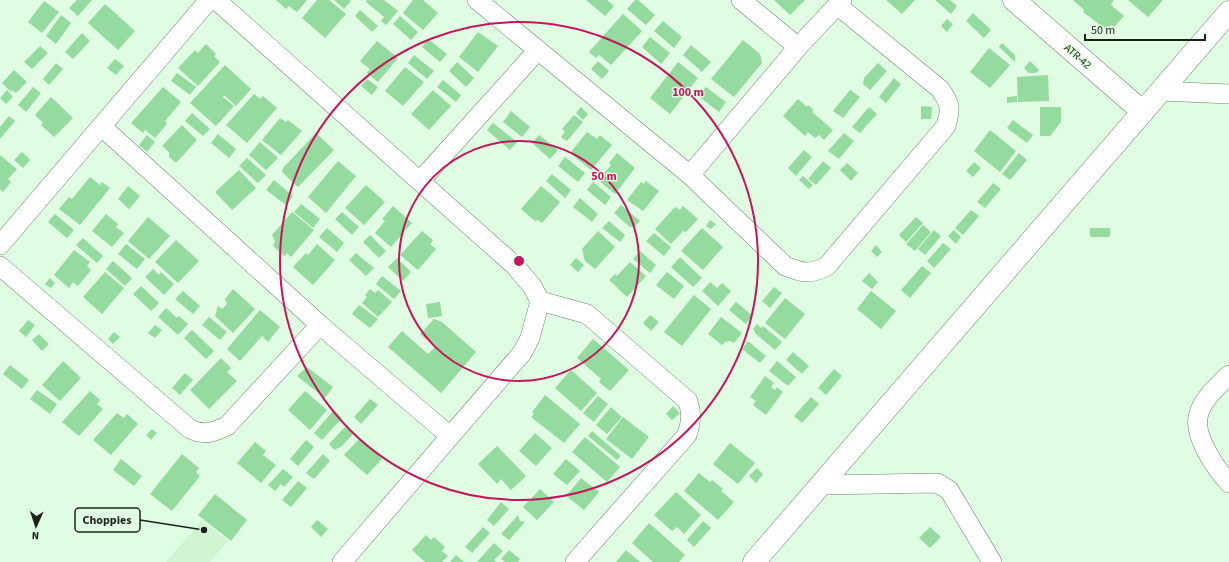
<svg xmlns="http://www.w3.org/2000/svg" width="1229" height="562" viewBox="0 0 1229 562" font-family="'Source Sans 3',sans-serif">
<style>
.built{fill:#d1f4d5}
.building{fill:#95da9e}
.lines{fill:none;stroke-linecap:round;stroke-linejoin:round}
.minor-casing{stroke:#6b856e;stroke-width:20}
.tertiary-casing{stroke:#6b856e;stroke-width:23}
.secondary-casing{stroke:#6b856e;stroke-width:23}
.minor{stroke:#fff;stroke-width:19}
.tertiary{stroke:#fff;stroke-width:22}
.secondary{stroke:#fff;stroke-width:22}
.ring{fill:none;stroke:#c2185b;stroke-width:2}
.labels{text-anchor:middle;stroke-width:3;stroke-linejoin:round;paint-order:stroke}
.street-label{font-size:11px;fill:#1a241b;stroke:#e0fce2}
.centre{fill:#c2185b;stroke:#e0fce2;stroke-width:2}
.ring-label{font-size:12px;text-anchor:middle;font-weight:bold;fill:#c2185b;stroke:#e0fce2;stroke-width:3;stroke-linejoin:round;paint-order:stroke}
.leader{fill:none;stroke:#1a241b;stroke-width:1.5}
.callout-dot{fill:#1a241b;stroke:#e0fce2;stroke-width:1.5}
.callout{fill:#e0fce2;stroke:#1a241b;stroke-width:1.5}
.callout-label{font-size:12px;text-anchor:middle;font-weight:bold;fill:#1a241b}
</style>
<rect width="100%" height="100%" fill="#e0fce2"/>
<path class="built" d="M202,520L228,541L210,562H166Z"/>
<path class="building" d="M77,0H92L78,16L69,8Z
M276,0H307L297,12L289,6L286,9Z
M317,0H329L346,14L325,38L302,18Z
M334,0H349L351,1L344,9Z
M367,0H384L398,11L386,25L381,21L384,17L366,2Z
M413,0H423L438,13L423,30L403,13Z
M586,0H607L614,6L605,16Z
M635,0H638L655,15L646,25L627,9Z
M774,0H805L790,15Z
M886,0H915L902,14Z
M935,0H950L957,6L951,14Z
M1073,0H1114L1111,5L1124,16L1114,27L1111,25L1107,30L1083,12L1084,10Z
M1128,0H1163L1148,17Z
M44,1L59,12L42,33L28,22Z
M105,4L135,31L118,50L88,23Z
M360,10L378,26L372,32L355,16Z
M973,13L991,30L984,38L966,21Z
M623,14L642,31L611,65L599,55L596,58L589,52Z
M61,15L71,23L56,44L46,36Z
M400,16L418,32L411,40L393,24Z
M947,19L953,24L947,32L941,26Z
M663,21L682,37L674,48L654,31Z
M478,32L498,46L478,72L459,57Z
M82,33L90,41L73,59L65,52Z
M650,37L670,53L661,64L642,47Z
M428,39L447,54L440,62L422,47Z
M743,40L760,54L762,63L734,97L711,79Z
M377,41L398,58L378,82L367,73L370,69L360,61Z
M1002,43L1015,55V62L999,47Z
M206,44L216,54L214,56L220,62L198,86L178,68L195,50L198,53Z
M691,45L711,62L702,72L683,55Z
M40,46L48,53L32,69L24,62Z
M989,48L1010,65L990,88L970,72Z
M414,55L434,71L427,79L408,63Z
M115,59L124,66L116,75L107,68Z
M598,61L609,71L602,79L591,69Z
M1030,61L1039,70L1036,73H1029L1024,68Z
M457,62L474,78L466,87L449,71Z
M678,62L698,78L670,114L650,98Z
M56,63L63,69L49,85L43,79Z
M878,63L887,71L870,90L863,84L864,78Z
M225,65L251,89L236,106L224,95L223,97L234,106L216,126L190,103Z
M405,67L424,82L403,106L385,91Z
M14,70L27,82L16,93L12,90L11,92L2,83Z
M177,73L196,87L190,95L171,81Z
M1048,75L1049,101L1018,102L1017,77Z
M894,78L901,84L886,103L879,97Z
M367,79L378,87L372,95L361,86Z
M443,80L461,95L456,102L437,87Z
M33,87L41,93L26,112L18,105Z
M163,87L181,102L165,121L167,124L155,138L145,130L143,133L131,123Z
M706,87L726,102L719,112L698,96Z
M7,90L13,97L6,104L0,98Z
M433,90L451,106L429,130L411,114Z
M850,90L860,97L843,118L833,111Z
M254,94L260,99L263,96L277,108L247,143L226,125Z
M1017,96V102L1007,103V97Z
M51,97L73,118L54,137L41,125L43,123L35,115Z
M798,99L807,107L808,105L814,110L812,112L833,130L824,140L819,135L815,138L808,132L805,136L783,116Z
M921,106L932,107L931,119H921Z
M581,107L588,114L583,120L576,113Z
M869,107L877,114L860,133L852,127Z
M1040,107H1061V122L1050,136H1040Z
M511,111L530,127L522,137L503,122Z
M192,113L210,129L203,136L185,121Z
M574,115L583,122L567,141L561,137L565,132L562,129Z
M9,116L15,121L0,139V127Z
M280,118L286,122L288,120L302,131L281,155L262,140Z
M1013,120L1033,135L1027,143L1007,128Z
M493,123L517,142L510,150L487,130Z
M182,125L197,140L176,163L169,157V152L162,146Z
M990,130L1016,151L1000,172L974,151Z
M587,132L597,139L600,135L612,145L591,170L570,153Z
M316,133L334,150L298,187L282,172L283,168Z
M844,133L854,141L839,159L828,151Z
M218,134L236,149L229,158L211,143Z
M147,135L155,142L147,152L139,145Z
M539,135L558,150L550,159L532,143Z
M260,142L278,158L266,170L249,155Z
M804,150L812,157L796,176L788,168Z
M22,152L30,160L23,168L14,160Z
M617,153L635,168L615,194L598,180L611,165L609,163Z
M1019,153L1027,160L1010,180L1002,174Z
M0,155L17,169L8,179L11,182L3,192L0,189Z
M565,157L585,173L578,182L558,166Z
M247,158L266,175L258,183L239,166Z
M338,161L356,176L326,213L308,197Z
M823,161L831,168L816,185L808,179Z
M974,162L981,168L973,177L966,171Z
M847,163L858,173L851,181L840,170Z
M239,170L256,188L232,210L215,192Z
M552,174L571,190L565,198L546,181Z
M803,176L813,185L809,189L799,180Z
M90,177L100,185L102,182L110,188L80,225L59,209L69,197L72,199Z
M274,180L293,196L286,205L266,190Z
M646,181L659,191L643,211L627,200L641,182L644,184Z
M593,182L611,197L605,205L587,190Z
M993,183L1001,189L985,208L977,202Z
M366,185L385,202L364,225L345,208Z
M128,186L140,196L129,209L118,199Z
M541,186L560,202L542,223L538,220L535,221L521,209Z
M580,198L598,214L592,222L573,207Z
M301,204L320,219L313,228L294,212Z
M621,205L640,221L634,227H630L614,213Z
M393,206L412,223L391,247L375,233L385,221L382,219Z
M683,206L698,219L686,232L683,231L671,244L655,229L675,207L680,210Z
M971,210L979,216L963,235L955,228Z
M292,212L314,230L291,257L287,253L284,256L273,246L275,241L272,235Z
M342,212L359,227L352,235L335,219Z
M55,214L74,230L67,238L48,222Z
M106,214L118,224L116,227L124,233L112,247L92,231Z
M148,217L170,236L149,259L128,241Z
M916,217L923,223L906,242L899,235Z
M710,220L716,224L711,229L706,226Z
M609,221L625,235L620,242L602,228Z
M923,225L931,232L915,251L906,244Z
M327,228L344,243L337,252L319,237Z
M702,228L723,247L703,270L681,251Z
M1090,228H1110V237H1090Z
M934,230L941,236L925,255L918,249Z
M954,230L961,237L956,244L948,236Z
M422,231L433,240L430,244L436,249L418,270L400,255Z
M598,231L615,247L595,269L585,261L582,249Z
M654,233L671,247L664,256L646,241Z
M370,235L386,251L379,258L363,242Z
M83,238L103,256L97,263L76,245Z
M176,240L199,261L178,283L155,262Z
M943,243L951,249L934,268L927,261Z
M126,244L145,259L137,269L118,254Z
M317,244L335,260L313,285L293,267L306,253L308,255Z
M876,245L882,252L877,257L871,251Z
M74,250L90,262L87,266L91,270L78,286L73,282L69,288L54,275Z
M640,251L656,265L650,273L633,259Z
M356,253L374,268L366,276L349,260Z
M680,257L702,278L693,287L671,267Z
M397,258L411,272L403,281L388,267Z
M576,258L584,265L578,272L570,265Z
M113,261L132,278L125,286L106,269Z
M630,262L646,276L627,297L609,280L615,274L617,276Z
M922,266L931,273L910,298L901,290Z
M153,269L159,275L161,272L174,284L164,295L145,277Z
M105,272L124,288L102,314L83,297Z
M667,272L684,286L674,299L656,285Z
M869,273L878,282L872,289L862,281Z
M382,276L401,291L394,299L376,284Z
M50,278L55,283L51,288L45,284Z
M710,282L717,288L722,283L731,291L718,306L702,291Z
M141,286L159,303L151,311L133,294Z
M774,287L782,293L770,308L762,301Z
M233,289L255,309L233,333L215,316L218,306L222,309L227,304L225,299Z
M370,289L375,293L378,290L392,302L378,317L362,303L367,297L365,295Z
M183,291L200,306L193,314L175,299Z
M871,291L896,311L881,329L857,309Z
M694,295L711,309L682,346L664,332Z
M785,298L805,314L785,339L765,323Z
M440,302L442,316L428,318L426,304Z
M736,302L753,316L746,324L729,310Z
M359,305L378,319L370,328L352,314Z
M166,308L177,318L179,316L188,324L178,335L158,317Z
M260,310L280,327L268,342L262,336L240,361L227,349Z
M650,315L659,322L651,331L643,323Z
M209,317L227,332L220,340L202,325Z
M721,317L742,333L734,343L730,341L725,342L722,345L708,334Z
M434,319L442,322L476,352L441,393L388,347L402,331L428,354L435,347L420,334Z
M28,320L35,325L26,337L19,331Z
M757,324L761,328L763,326L782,342L775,350L756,334L753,329Z
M155,325L162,330L155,338L148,333Z
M192,330L214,351L206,359L184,338Z
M114,332L120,337L113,344L108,339Z
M39,334L49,344L42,351L32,340Z
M593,339L629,370L610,391L599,382L601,379L577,358Z
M748,341L766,356L760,363L742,349Z
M793,352L809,366L802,374L786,360Z
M221,358L231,368L227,372L237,381L209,409L190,390Z
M63,361L81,378L60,401L42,385Z
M777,361L796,377L788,386L769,371Z
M10,365L29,380L22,389L3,374Z
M307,367L333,387L325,398L297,376Z
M834,369L842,376L826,395L818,388Z
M571,370L597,393L581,411L555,388Z
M185,373L193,380L180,395L172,388Z
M765,376L774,383L771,387L775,390L777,387L783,392L766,415L753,405L756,401L750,397Z
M37,390L57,404L50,414L30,399Z
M90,391L100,400L97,404L103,409L79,436L62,422Z
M305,391L327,410L310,430L288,410Z
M545,395L580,424L564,443L531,417L534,414L532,412Z
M598,396L608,404L594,422L583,413Z
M811,397L819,404L802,423L794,416Z
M370,399L378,405L361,424L354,417Z
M673,406L680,413L672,420L666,414Z
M611,407L622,417L607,434L596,425Z
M334,410L342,418L322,440L314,433Z
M117,413L124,418L127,414L138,424L111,455L93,440Z
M623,417L649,437L632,459L606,439Z
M345,427L353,434L342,446L334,450L329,444Z
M152,429L157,433L151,440L146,435Z
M592,431L621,456L617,460L588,436Z
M535,433L552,448L536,466L519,451Z
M585,437L620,467L607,482L572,452Z
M360,438L382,459L367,475L344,455Z
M306,440L314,447L298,466L290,459Z
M255,442L266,451L263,455L276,465L261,483L237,463Z
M730,443L755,463L738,484L713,464Z
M497,446L526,476L511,490L501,479L497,484L478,464Z
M182,454L199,468L196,472L200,476L172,511L150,494Z
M323,454L330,461L314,479L306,473Z
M121,459L142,476L134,486L113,470Z
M566,459L580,471L567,485L553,474Z
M757,468L763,474L756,483L749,476Z
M283,469L293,477L284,487L281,484L275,491L268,485Z
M699,473L710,482L712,480L723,489L721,491L734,502L718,520L684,491Z
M581,478L599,492L584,510L566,496Z
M298,481L307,488L291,507L282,500Z
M540,489L554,502L537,520L523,507Z
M676,492L701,515L684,534L677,527L672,531L654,515Z
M215,494L247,520L231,541L198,515Z
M501,502L509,509L494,526L487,520Z
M518,515L520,521L525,522L509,540L501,534Z
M317,520L328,529L321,537L311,527Z
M703,521L711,528L694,547L687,540Z
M649,523L685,555L679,562H653L632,543Z
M483,527L490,533L472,553L465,547Z
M930,527L941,537L930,548L919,538Z
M426,535L431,540L434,537L445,547L442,551L448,556L442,562H425L412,550Z
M494,543L503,551L494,560L496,562H477Z
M509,550L520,559L518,562H505L501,559Z
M626,550L640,562H616Z
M456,555L464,562H450Z"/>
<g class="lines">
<defs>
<path id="minor" d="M216,0L514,265L532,286L540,301L530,338L522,353L342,562
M477,0L690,175L785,266C802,273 810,275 827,266L946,126C951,108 951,105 940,89L837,5
M741,0L798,47
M1161,91L1229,94
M101,126L320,325L450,436
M690,175L798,47L842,0
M420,181L538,50
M0,245L209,0
M0,266L190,429C205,436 213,432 227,426L320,325
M540,301L587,314L688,401C692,414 691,422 687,435L575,562
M1229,375C1218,386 1201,400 1198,417C1194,437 1216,469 1229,483
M821,485L937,483L949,490L992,562"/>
<path id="tertiary" d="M1014,0L1143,112"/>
<path id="secondary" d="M754,562L1229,12"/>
</defs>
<use href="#minor" class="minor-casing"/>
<use href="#tertiary" class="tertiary-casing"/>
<use href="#secondary" class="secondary-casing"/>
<use href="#minor" class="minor"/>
<use href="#tertiary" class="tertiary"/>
<use href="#secondary" class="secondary"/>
</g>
<g class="ring">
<circle cx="519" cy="261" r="120"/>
<circle cx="519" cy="261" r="239"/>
</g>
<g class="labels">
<g class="street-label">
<text transform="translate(1078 56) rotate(41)" y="4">ATR-42</text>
</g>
</g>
<circle cx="519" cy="261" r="6" class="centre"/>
<g class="ring-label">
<text x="688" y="96">100 m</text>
<text x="604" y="180">50 m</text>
</g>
<path class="leader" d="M204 530L140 520"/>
<circle class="callout-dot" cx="204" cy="530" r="4"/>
<rect class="callout" x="75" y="508" width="65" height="24" rx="4"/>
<g class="callout-label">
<text x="107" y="524">Choppies</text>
</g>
<g transform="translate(36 526) rotate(183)" stroke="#e0fce2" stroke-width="3" paint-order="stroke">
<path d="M0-3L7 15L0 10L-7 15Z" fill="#1a241b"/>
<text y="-6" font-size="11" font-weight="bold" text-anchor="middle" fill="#1a241b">N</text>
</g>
<path d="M1085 34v6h120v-6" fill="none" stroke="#1a241b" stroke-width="2"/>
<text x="1091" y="34" font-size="12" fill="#1a241b" stroke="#e0fce2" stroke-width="3" paint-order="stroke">50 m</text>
</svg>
